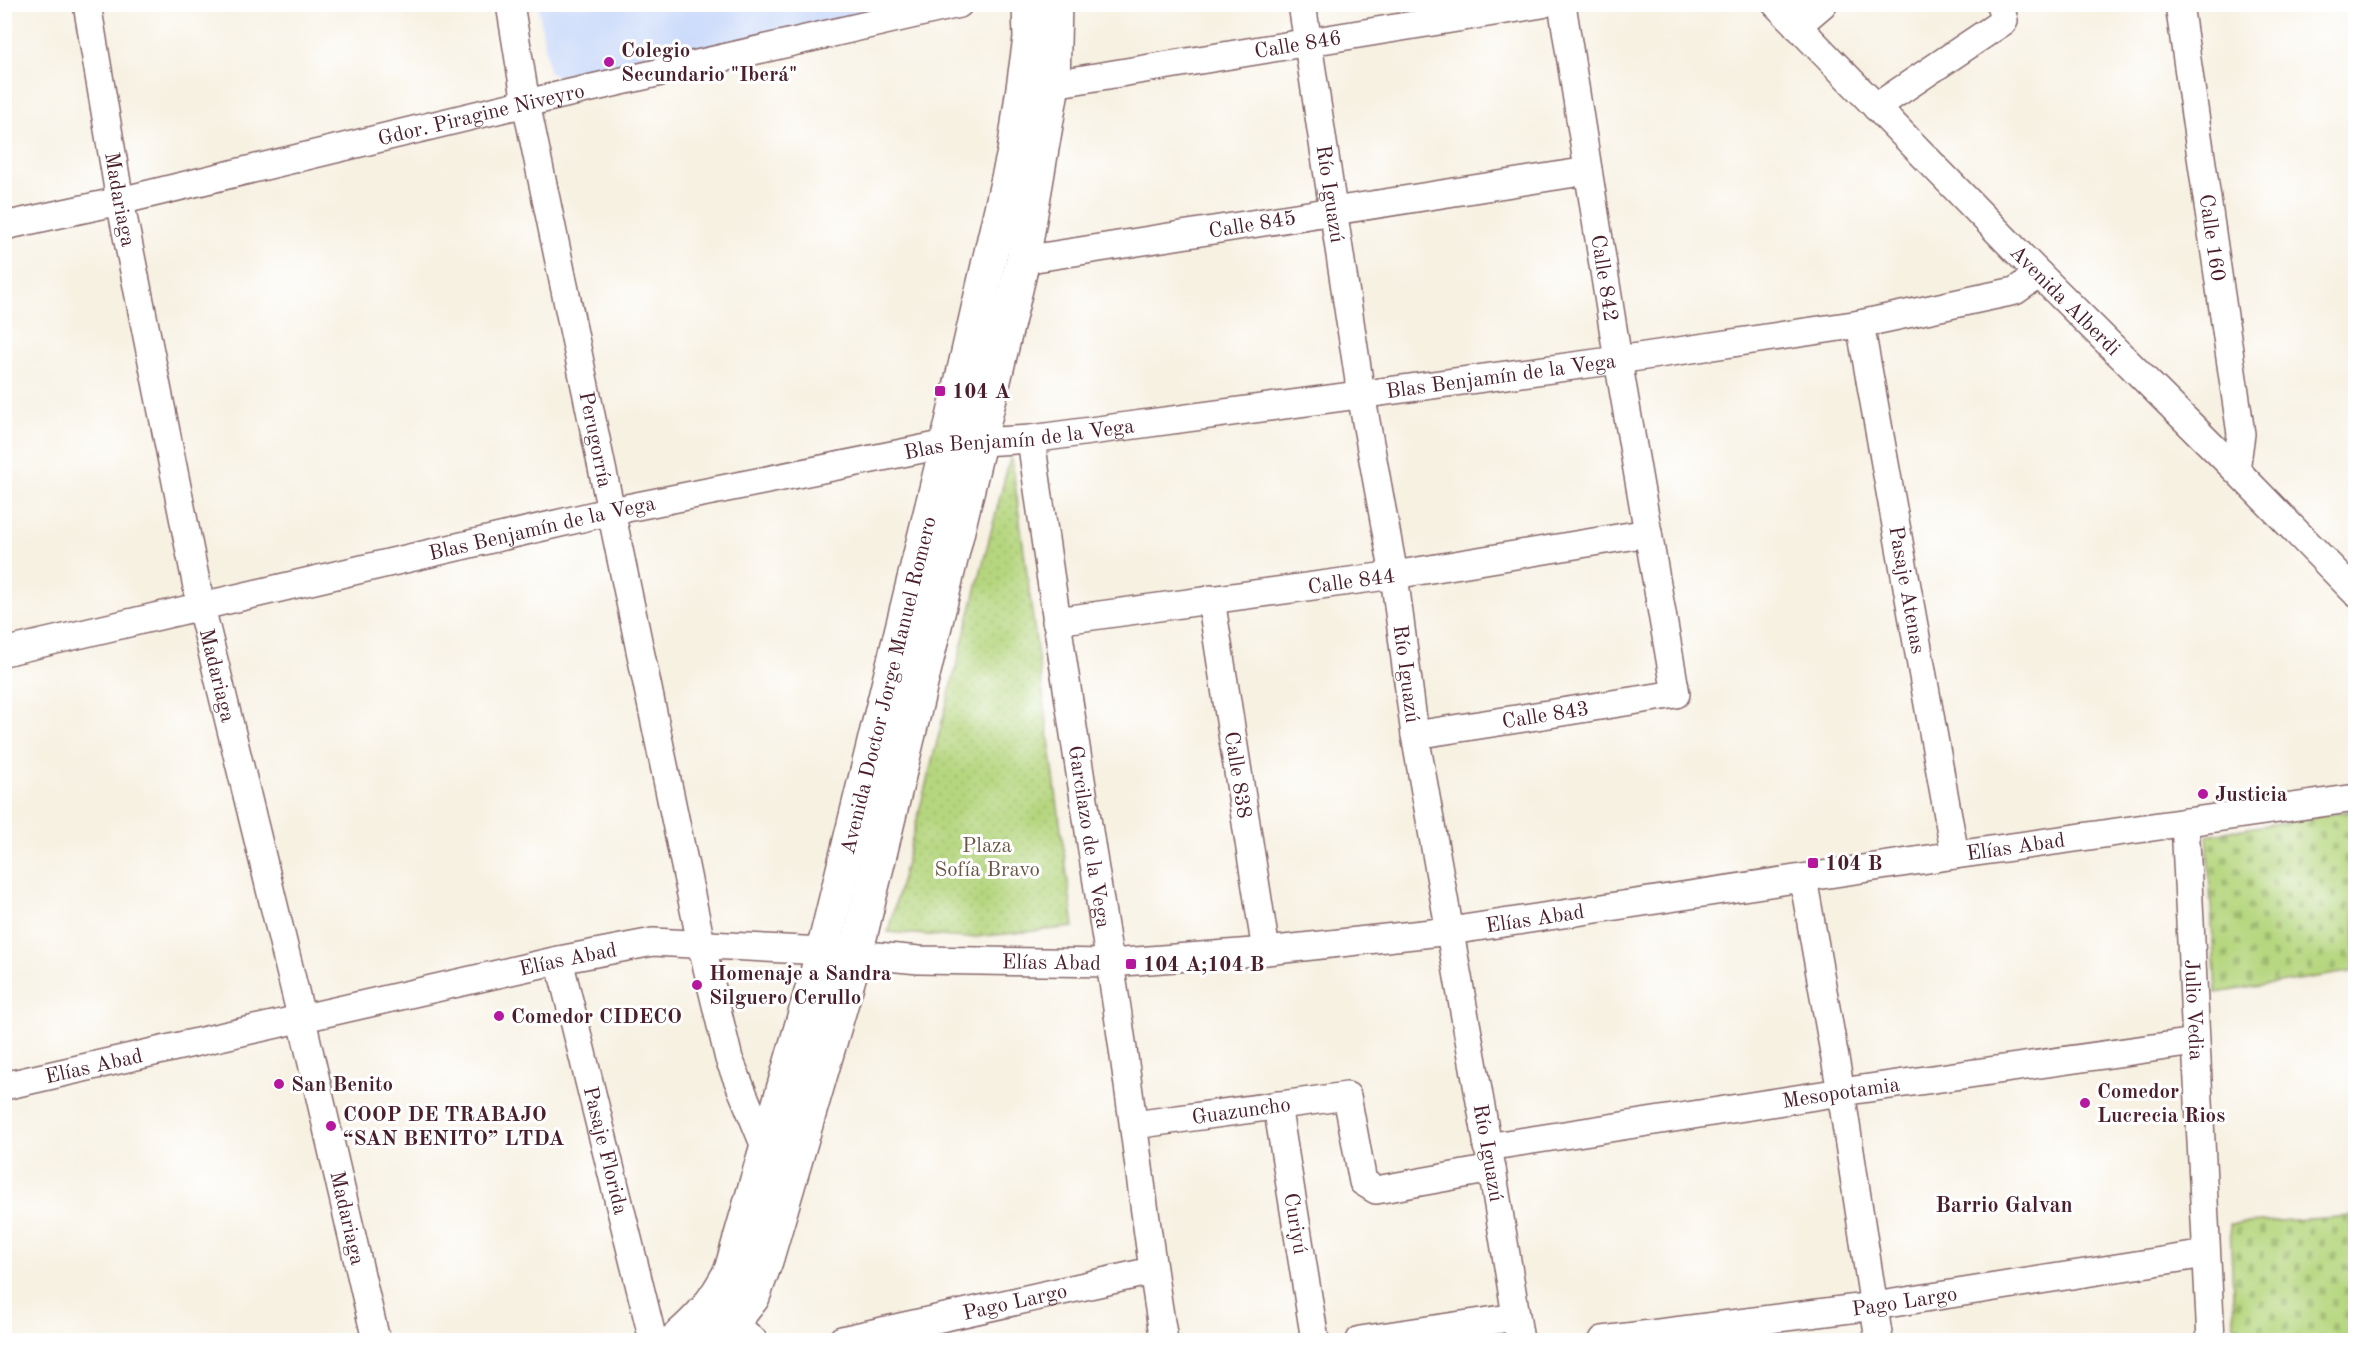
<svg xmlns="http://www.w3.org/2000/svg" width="2360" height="1345" viewBox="0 0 2360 1345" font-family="'Old Standard TT',serif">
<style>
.built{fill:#ccdbfa}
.cemetery{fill:url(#cemetery-stones);stroke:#807a54;stroke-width:1.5}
.park{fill:url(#park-dots);stroke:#807a54;stroke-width:1.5}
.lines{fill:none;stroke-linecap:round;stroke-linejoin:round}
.minor-casing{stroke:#87686b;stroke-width:30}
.major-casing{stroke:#87686b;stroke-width:36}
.minor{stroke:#fff;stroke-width:27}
.major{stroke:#fff;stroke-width:33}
.poi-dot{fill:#b5179e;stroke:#fff;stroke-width:2}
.labels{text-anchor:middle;stroke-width:6;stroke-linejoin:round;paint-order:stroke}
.street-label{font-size:21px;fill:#4a1f2b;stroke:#fff}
.poi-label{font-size:21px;font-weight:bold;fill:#4a1f2b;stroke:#fff;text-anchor:start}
.park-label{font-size:21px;fill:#6a5644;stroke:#fff}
.neighbourhood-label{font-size:22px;font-weight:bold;fill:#4a1f2b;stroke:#fff}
</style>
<defs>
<pattern id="cemetery-stones" width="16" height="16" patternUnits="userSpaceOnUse" patternTransform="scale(1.5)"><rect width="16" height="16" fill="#b5d67e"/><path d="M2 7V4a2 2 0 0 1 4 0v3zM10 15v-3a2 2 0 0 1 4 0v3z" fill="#9db76d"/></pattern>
<pattern id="park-dots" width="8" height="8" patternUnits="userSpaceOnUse" patternTransform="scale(1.5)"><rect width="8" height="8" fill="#b5d67e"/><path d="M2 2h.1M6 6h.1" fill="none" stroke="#9db76d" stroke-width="1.8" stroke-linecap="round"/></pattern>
</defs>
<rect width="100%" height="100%" fill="#fff"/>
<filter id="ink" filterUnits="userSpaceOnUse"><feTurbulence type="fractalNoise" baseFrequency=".0167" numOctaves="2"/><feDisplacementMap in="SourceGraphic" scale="12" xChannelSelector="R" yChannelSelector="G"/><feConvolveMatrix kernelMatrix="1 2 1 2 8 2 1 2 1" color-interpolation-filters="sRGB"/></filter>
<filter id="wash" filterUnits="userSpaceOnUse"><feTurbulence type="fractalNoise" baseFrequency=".008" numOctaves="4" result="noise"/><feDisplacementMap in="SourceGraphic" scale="24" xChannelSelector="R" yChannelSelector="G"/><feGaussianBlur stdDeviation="1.35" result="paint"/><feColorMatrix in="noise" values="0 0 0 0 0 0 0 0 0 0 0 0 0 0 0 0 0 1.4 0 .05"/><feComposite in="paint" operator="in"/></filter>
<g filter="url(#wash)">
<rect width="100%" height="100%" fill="#f7f1e2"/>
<path class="built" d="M538,5H906L568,79L549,73Z"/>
<path class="cemetery" d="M2355,810V971L2216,993L2207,835Z
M2355,1216V1340H2235L2230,1224Z"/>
<path class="park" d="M1011,454L1074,927L965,938L888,932Z"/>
</g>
<g filter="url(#ink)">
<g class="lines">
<defs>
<g id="minor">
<path id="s1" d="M87,4L120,201L201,607L302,1020L376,1340"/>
<path id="s2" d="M510,4L526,103L701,943L729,1059L766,1149"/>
<path id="s3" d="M1302,4L1361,394L1394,575L1415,735L1492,1169L1520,1340"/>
<path id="s4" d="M1776,4L2039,274L2236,470L2356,593"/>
<path id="s5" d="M2179,4L2241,434L2236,470"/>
<path d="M1797,26L1823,4"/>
<path id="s6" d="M1053,84L1542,4"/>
<path d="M1876,107L2004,21L2000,4"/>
<path id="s7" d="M4,226L120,201L526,103L959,4"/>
<path id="s8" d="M1023,260L1588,171"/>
<path id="s9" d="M1860,324L1955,855"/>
<path id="s10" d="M1031,439C1055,615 1082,789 1110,964C1131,1089 1143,1216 1164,1340"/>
<path id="s11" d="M1211,599L1266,951"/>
<path id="s12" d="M1056,621L1394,575L1648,533"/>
<path id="s13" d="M4,652L612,511L947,444L1031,439L1618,360L1860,324L2015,291L2039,274"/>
<path id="s14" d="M1415,735L1676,694L1618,360L1562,4"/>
<path id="s15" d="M2185,822L2211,1340"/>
<path d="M1803,878L1841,1092L1879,1340"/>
<path id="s16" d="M559,960L653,1340"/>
<path id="s17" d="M4,1086L559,960L653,942L823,951L919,960L1110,963L1266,951L1450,931L1955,855L2356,798"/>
<path id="s18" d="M1277,1105L1315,1340"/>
<path id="s19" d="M1134,1125L1347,1096L1363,1182L1376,1190L1492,1169"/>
<path id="s20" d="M1487,1147L1841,1092L2195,1042"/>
<path d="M720,1307L733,1323L753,1340"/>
<path id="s21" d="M842,1340L1152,1271"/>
<path d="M1360,1340L1516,1317"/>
<path id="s22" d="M1603,1340L1874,1306L2206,1254"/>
</g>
<g id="major">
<path id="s23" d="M675,1340C702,1317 715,1301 731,1270L823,951L947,444L1014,152L1030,38L1029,4"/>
<path d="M715,1340L733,1323L753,1297L766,1261L856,954L1023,260L1053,84L1055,4"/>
</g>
</defs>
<use href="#minor" class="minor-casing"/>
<use href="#major" class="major-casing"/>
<use href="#minor" class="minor"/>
<use href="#major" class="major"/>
</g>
</g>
<g class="poi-dot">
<circle cx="609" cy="62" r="6"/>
<rect x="934" y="385" width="12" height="12" rx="3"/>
<circle cx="2203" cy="794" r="6"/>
<rect x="1807" y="857" width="12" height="12" rx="3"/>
<rect x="1125" y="958" width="12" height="12" rx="3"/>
<circle cx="697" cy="985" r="6"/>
<circle cx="499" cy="1016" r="6"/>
<circle cx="279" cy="1084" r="6"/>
<circle cx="2085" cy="1103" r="6"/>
<circle cx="331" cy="1126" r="6"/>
</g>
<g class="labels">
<g class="street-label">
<text dy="7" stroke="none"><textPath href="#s6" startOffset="248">Calle 846</textPath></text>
<text dy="7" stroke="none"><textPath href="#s7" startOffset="490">Gdor. Piragine Niveyro</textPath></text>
<text dy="7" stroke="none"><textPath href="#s3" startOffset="192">Río Iguazú</textPath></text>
<text dy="7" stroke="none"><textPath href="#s1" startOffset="198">Madariaga</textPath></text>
<text dy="7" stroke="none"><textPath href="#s8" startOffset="232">Calle 845</textPath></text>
<text dy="7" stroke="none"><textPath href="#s5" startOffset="236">Calle 160</textPath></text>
<text transform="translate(1605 278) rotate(81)" y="7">Calle 842</text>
<text dy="7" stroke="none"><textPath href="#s4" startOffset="414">Avenida Alberdi</textPath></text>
<text dy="7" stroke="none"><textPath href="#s13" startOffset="1524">Blas Benjamín de la Vega</textPath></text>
<text dy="7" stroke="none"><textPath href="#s2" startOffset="444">Perugorría</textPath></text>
<text dy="7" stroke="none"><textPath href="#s13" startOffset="1038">Blas Benjamín de la Vega</textPath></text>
<text dy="7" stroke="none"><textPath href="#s13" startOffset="552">Blas Benjamín de la Vega</textPath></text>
<text dy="7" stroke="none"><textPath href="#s12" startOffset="298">Calle 844</textPath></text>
<text dy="7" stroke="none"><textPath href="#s9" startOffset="270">Pasaje Atenas</textPath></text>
<text dy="7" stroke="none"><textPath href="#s3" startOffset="678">Río Iguazú</textPath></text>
<text dy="7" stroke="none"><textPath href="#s1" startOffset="684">Madariaga</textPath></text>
<text dy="7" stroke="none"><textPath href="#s23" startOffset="696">Avenida Doctor Jorge Manuel Romero</textPath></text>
<text dy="7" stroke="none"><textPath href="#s14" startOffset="132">Calle 843</textPath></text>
<text dy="7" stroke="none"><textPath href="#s11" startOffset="178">Calle 838</textPath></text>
<text dy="7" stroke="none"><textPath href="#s10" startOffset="402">Garcilazo de la Vega</textPath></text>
<text dy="7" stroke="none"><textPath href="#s17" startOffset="2036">Elías Abad</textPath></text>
<text dy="7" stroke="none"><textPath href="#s17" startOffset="1550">Elías Abad</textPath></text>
<text dy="7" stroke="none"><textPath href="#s17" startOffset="578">Elías Abad</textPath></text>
<text dy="7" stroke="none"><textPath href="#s17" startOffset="1064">Elías Abad</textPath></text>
<text dy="7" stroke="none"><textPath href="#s15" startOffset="188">Julio Vedia</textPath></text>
<text dy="7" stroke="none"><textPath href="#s17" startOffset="92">Elías Abad</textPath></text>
<text dy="7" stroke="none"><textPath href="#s20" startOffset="358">Mesopotamia</textPath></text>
<text dy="7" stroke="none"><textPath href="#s19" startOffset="108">Guazuncho</textPath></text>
<text dy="7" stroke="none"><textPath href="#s16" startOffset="196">Pasaje Florida</textPath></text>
<text dy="7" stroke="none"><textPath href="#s3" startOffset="1164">Río Iguazú</textPath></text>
<text dy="7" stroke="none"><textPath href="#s1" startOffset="1242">Madariaga</textPath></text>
<text dy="7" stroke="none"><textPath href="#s18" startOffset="120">Curiyú</textPath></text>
<text dy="7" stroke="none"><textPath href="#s22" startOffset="304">Pago Largo</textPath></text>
<text dy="7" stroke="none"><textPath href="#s21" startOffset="177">Pago Largo</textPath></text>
</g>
<g class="poi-label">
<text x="621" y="57">Colegio<tspan x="621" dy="24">Secundario "Iberá"</tspan></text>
<text x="952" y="398">104 A</text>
<text x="2215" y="801">Justicia</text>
<text x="1825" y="870">104 B</text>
<text x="1143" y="971">104 A;104 B</text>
<text x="709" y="980">Homenaje a Sandra<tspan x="709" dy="24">Silguero Cerullo</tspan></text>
<text x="511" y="1023">Comedor CIDECO</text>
<text x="291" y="1091">San Benito</text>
<text x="2097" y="1098">Comedor<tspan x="2097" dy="24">Lucrecia Rios</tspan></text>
<text x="343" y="1121">COOP DE TRABAJO<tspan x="343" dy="24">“SAN BENITO” LTDA</tspan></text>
</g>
<g class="park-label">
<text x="987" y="852">Plaza<tspan x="987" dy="24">Sofía Bravo</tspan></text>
</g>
<g class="neighbourhood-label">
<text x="2004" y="1212">Barrio Galvan</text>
</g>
</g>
<rect width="2360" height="1345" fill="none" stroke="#fff" stroke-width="24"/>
</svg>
